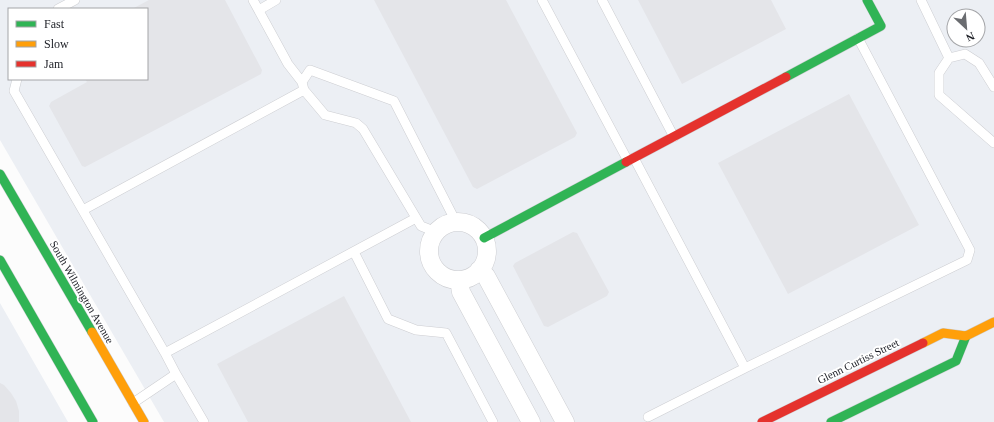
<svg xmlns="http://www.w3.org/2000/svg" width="994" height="422" viewBox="0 0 994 422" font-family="'Times New Roman',serif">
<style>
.built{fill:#eceff4;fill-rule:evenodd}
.building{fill:#e4e5e9}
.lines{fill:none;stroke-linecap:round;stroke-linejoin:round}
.lane-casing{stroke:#cdced2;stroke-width:10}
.street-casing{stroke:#cdced2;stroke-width:19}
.fast-casing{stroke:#cdced2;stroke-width:10}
.slow-casing{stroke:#cdced2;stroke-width:10}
.jam-casing{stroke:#cdced2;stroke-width:10}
.lane{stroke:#fff;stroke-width:9}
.street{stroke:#fff;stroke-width:18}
.fast{stroke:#30b455;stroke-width:9}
.slow{stroke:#ff9f0a;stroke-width:9}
.jam{stroke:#e5322d;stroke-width:9}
.labels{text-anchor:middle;stroke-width:4;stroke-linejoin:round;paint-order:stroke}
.street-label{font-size:11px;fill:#1c1e25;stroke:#fff}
</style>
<rect width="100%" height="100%" fill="#fcfcfc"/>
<path class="built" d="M0,0H994V422H164L0,140ZM9,9H147V79H9ZM954,16H978V40H954Z
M0,303L68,422H0Z"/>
<path class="building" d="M149,0H225L262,70L261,74L85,167L82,166L49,106L51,102L87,82L85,79H147V9H132Z
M374,0H506L577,133L575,137L477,189L473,187Z
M638,0H771L786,29L682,84Z
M849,94L919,225L788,294L718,163Z
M573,232L577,233L609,292L607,296L548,327L544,326L513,266L515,263Z
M344,296L411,422H248L217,364Z
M0,383L4,385L11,393L16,401L19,411V422H0Z"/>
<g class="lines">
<defs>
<path id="lane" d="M253,0L288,64L302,82
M542,0L628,161
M602,0L674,137
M921,0L949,58
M58,9L75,0
M259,10L276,0
M17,79L14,91L165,353
M994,87L979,63L965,54L949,58L939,73V95L994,143
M634,158L745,368L967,260L970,250L858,38
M83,210L304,90
M436,232L421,226L363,129L356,123L325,115L304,90L302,82L310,70L394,101L456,222
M354,252L388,319L416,330L446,333L493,422
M176,374L204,422
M133,403L176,374L165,353L416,218
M648,417L745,368"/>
<path id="street" d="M429 251a29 29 0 1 1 58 0a29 29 0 1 1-58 0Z
M479,270L486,276L565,422
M459,280L461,292L531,422"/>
<path id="fast" d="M786,77L881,26L867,0
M0,174L92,332
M484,238L626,162
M0,260L93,422
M831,422L956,361L966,336"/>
<path id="slow" d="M92,332L144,422
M923,343L943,333L966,336L994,322"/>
<path id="jam" d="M626,162L786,77
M762,422L923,343"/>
</defs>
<use href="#lane" class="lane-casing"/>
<use href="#street" class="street-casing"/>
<use href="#fast" class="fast-casing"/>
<use href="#slow" class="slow-casing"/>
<use href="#jam" class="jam-casing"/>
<use href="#lane" class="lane"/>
<use href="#street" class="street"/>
<use href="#fast" class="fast"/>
<use href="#slow" class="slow"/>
<use href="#jam" class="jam"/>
</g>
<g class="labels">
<g class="street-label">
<text transform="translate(82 292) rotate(60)" y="4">South Wilmington Avenue</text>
<text transform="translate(858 361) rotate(-26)" y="4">Glenn Curtiss Street</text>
</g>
</g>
<rect x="8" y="8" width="140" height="72" fill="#ffffff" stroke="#a4a5a8"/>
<rect x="16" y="21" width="20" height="6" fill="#30b455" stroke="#a4a5a8"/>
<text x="44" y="28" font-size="12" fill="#1c1e25">Fast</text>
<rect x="16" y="41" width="20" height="6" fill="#ff9f0a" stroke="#a4a5a8"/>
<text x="44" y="48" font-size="12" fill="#1c1e25">Slow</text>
<rect x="16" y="61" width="20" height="6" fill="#e5322d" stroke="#a4a5a8"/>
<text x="44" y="68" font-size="12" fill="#1c1e25">Jam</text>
<g transform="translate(966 28) rotate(154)"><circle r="19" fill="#ffffff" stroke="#a4a5a8"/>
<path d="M0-3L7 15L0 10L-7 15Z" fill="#6a6c70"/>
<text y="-6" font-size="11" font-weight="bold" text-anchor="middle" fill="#1c1e25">N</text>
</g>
</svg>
